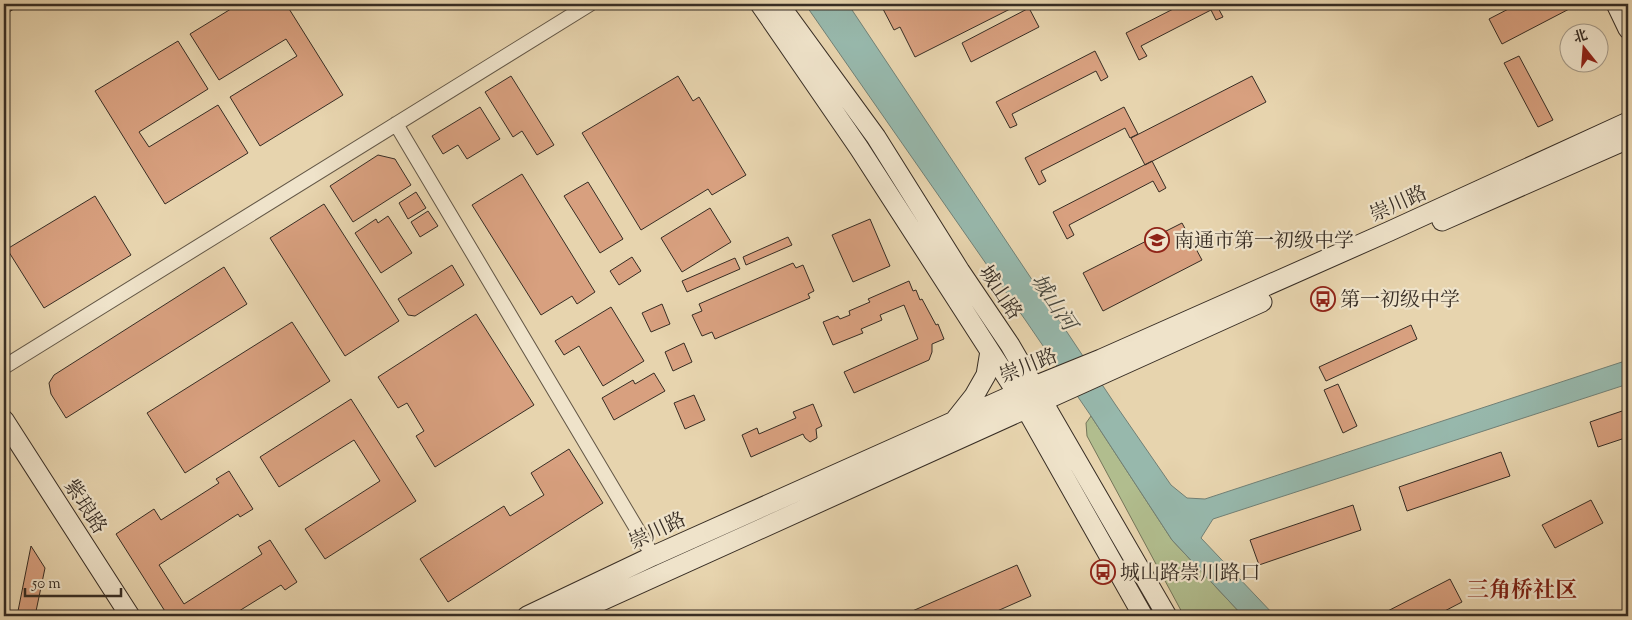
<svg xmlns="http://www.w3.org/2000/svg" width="1632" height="620" viewBox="0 0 1632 620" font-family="'Sorts Mill Goudy','Noto Serif SC',serif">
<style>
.green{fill:#b1bd8e;stroke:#747559}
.water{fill:#97b8ac;stroke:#718076}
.building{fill:#d8a07f;stroke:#372d24}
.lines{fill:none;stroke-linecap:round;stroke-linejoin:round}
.street-casing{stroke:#635746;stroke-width:16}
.secondary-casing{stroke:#372d24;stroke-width:21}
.street{stroke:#efe3ca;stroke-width:14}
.secondary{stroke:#efe3ca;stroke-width:19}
.labels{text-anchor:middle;stroke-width:4.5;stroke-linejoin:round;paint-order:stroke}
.street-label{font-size:20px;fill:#372d24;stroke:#efe3ca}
.poi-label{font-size:20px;fill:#372d24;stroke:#efe3ca;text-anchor:start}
.water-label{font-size:21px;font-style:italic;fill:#4a493f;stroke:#efe3ca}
.quarter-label{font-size:22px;font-weight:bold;fill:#7a1f14;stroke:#efe3ca}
</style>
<rect width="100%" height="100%" fill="#e7d4ae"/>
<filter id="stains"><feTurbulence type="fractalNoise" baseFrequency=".004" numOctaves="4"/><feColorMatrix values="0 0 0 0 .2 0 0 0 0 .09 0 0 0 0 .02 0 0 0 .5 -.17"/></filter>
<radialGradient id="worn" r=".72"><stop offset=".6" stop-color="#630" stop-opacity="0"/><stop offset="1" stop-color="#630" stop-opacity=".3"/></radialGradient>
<path class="green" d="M1091,416L1172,540L1243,616H1184L1087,436L1086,423Z"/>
<path class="water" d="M805,4H848L1115,404L1171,485L1187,498L1205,499L1628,360V384L1213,519L1201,538L1275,616H1243L1172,540L1091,416L1026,321Z"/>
<path class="building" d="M4,4H22L4,15Z
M239,4H286L343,95L260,146L230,97L297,56L286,39L219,80L190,34Z
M894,4H1020L915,57L900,27L894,30L883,9Z
M1183,4H1216L1223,17L1216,20L1211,10L1141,46L1147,56L1139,60L1126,33Z
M1518,4H1571L1573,7L1502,44L1489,19Z
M1029,8L1039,27L971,62L962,43Z
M178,41L208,89L139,132L149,147L218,105L248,153L165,204L95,91Z
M1095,51L1108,77L1101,81L1096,71L1012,114L1017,125L1010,128L996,102Z
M1519,56L1553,120L1538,127L1504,63Z
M511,76L554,145L537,155L522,131L513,137L485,92Z
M678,76L693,101L699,97L746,175L712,195L708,189L641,230L582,133Z
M1252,76L1266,102L1145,165L1131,138Z
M480,107L500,139L467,159L458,145L443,154L432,136Z
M1124,107L1138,134L1130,138L1125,128L1041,171L1046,181L1039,185L1025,158Z
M378,155L395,159L411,185L353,222L330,186Z
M1152,161L1166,188L1159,192L1153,181L1069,225L1074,235L1067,239L1053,212Z
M522,174L595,292L577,304L572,296L541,315L472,205Z
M588,182L623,239L600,253L564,196Z
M416,192L426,208L408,219L399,203Z
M95,196L131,255L44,308L7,249Z
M324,204L399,321L345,356L270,238Z
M710,208L731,242L682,272L661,238Z
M428,211L438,226L420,237L411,222Z
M388,216L412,253L381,273L355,233L376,219L378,223Z
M870,219L890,266L853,282L832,235Z
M1182,223L1202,260L1103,311L1083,273Z
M788,237L792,245L746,265L743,257Z
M632,257L641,271L619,285L610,271Z
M735,258L740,269L687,292L682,281Z
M793,263L796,268L803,265L814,291L808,294L810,298L715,339L712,332L702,336L692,315L702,311L699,304Z
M452,265L464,285L415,316L408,315L398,299Z
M224,267L247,304L66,418L51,394L49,383L54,375Z
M909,281L913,291L916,290L920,300L922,299L936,325L938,324L944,339L932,344V352L929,360L854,393L844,372L918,339L904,305L880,315L882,320L861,329L863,333L833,345L823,322L838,316L840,319L850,315L849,311L870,302L868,299Z
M662,304L670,324L651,332L642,313Z
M611,307L644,361L603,386L579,346L564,355L555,341Z
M476,314L534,405L435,467L416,436L424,431L407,403L398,408L378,377Z
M292,322L330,381L185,473L147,413Z
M1411,325L1417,339L1326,381L1319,367Z
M684,343L692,362L673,371L665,352Z
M654,373L665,391L614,420L602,398L633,380L635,384Z
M1338,384L1357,426L1343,433L1324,390Z
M694,395L705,420L685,429L674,403Z
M351,399L416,501L325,559L305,529L380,481L354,440L279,487L260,457Z
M813,404L822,426L816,429L817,438L810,442L805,438L803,434L751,457L742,435L757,428L759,434L796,418L793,412Z
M1628,409V437L1598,447L1590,422Z
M569,449L603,503L448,602L420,559L504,506L510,516L544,495L531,473Z
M1501,452L1510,476L1407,511L1399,487Z
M229,471L253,509L240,517L238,514L159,565L184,604L262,554L258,547L270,540L297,582L285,590L281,585L231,616H168L116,534L154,509L161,520L219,483L216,479Z
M1591,500L1603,523L1555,548L1542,525Z
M1353,505L1361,530L1259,565L1250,540Z
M31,546L45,568L35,616H17Z
M1017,565L1031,596L986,616H901Z
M1450,579L1462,602L1435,616H1378Z"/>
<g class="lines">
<defs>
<path id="street" d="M396,124L653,556
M4,367L590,4"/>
<path id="secondary" d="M760,4L859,148L1017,393L1143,616
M779,4L876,137L960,271L1010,345L1167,616
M1616,4L1628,29
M1442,221L1628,139
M4,420L130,616
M955,420L974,396L986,375L990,351
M527,616L653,556L1017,393L1101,359L1390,231L1628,122
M568,616L1262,302"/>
</defs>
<use href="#street" class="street-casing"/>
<use href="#secondary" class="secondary-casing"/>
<use href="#street" class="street"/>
<use href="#secondary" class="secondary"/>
</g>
<defs>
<symbol id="school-ring" viewBox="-11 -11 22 22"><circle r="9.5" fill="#efe3ca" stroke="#8f2418" stroke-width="1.5"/><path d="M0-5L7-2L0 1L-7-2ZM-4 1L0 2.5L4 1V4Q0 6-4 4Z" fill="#8f2418"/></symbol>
<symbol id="bus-ring" viewBox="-11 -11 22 22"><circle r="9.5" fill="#efe3ca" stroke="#8f2418" stroke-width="1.5"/><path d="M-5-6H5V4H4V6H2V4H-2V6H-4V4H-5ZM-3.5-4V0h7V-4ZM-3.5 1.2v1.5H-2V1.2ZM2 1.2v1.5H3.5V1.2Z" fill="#8f2418"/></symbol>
</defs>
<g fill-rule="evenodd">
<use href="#school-ring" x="1143" y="226" width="28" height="28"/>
<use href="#bus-ring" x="1309" y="285" width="28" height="28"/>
<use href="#bus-ring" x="1089" y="558" width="28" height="28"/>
</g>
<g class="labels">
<g class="street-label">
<text transform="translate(1398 203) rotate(-24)" y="7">崇川路</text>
<text transform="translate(1001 292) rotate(56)" y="7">城山路</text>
<text transform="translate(1028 365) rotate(-22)" y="7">崇川路</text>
<text transform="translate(86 506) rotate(57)" y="7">紫琅路</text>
<text transform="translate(657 530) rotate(-25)" y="7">崇川路</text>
</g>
<g class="poi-label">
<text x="1174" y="247">南通市第一初级中学</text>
<text x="1340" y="306">第一初级中学</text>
<text x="1120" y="579">城山路崇川路口</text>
</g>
<g class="water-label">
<text transform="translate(1054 302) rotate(56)" y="7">城山河</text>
</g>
<g class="quarter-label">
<text x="1522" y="597">三角桥社区</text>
</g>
</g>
<rect width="1632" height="620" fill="none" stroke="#e7d4ae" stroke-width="20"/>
<rect x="5" y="5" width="1622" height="610" fill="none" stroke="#372d24" stroke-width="2.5"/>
<rect x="10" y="10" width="1612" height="600" fill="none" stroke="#372d24"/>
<g transform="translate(1584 48) rotate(343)"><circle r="24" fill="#efe3ca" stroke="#a59a88"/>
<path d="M0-4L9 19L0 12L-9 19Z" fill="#8f2418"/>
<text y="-8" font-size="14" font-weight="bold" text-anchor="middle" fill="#372d24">北</text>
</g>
<path d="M25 588v8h96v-8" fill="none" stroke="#372d24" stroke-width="2.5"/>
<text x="32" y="588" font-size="15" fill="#372d24" stroke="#efe3ca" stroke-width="4" paint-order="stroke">50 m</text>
<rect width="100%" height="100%" filter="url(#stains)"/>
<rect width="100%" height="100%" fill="url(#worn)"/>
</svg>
